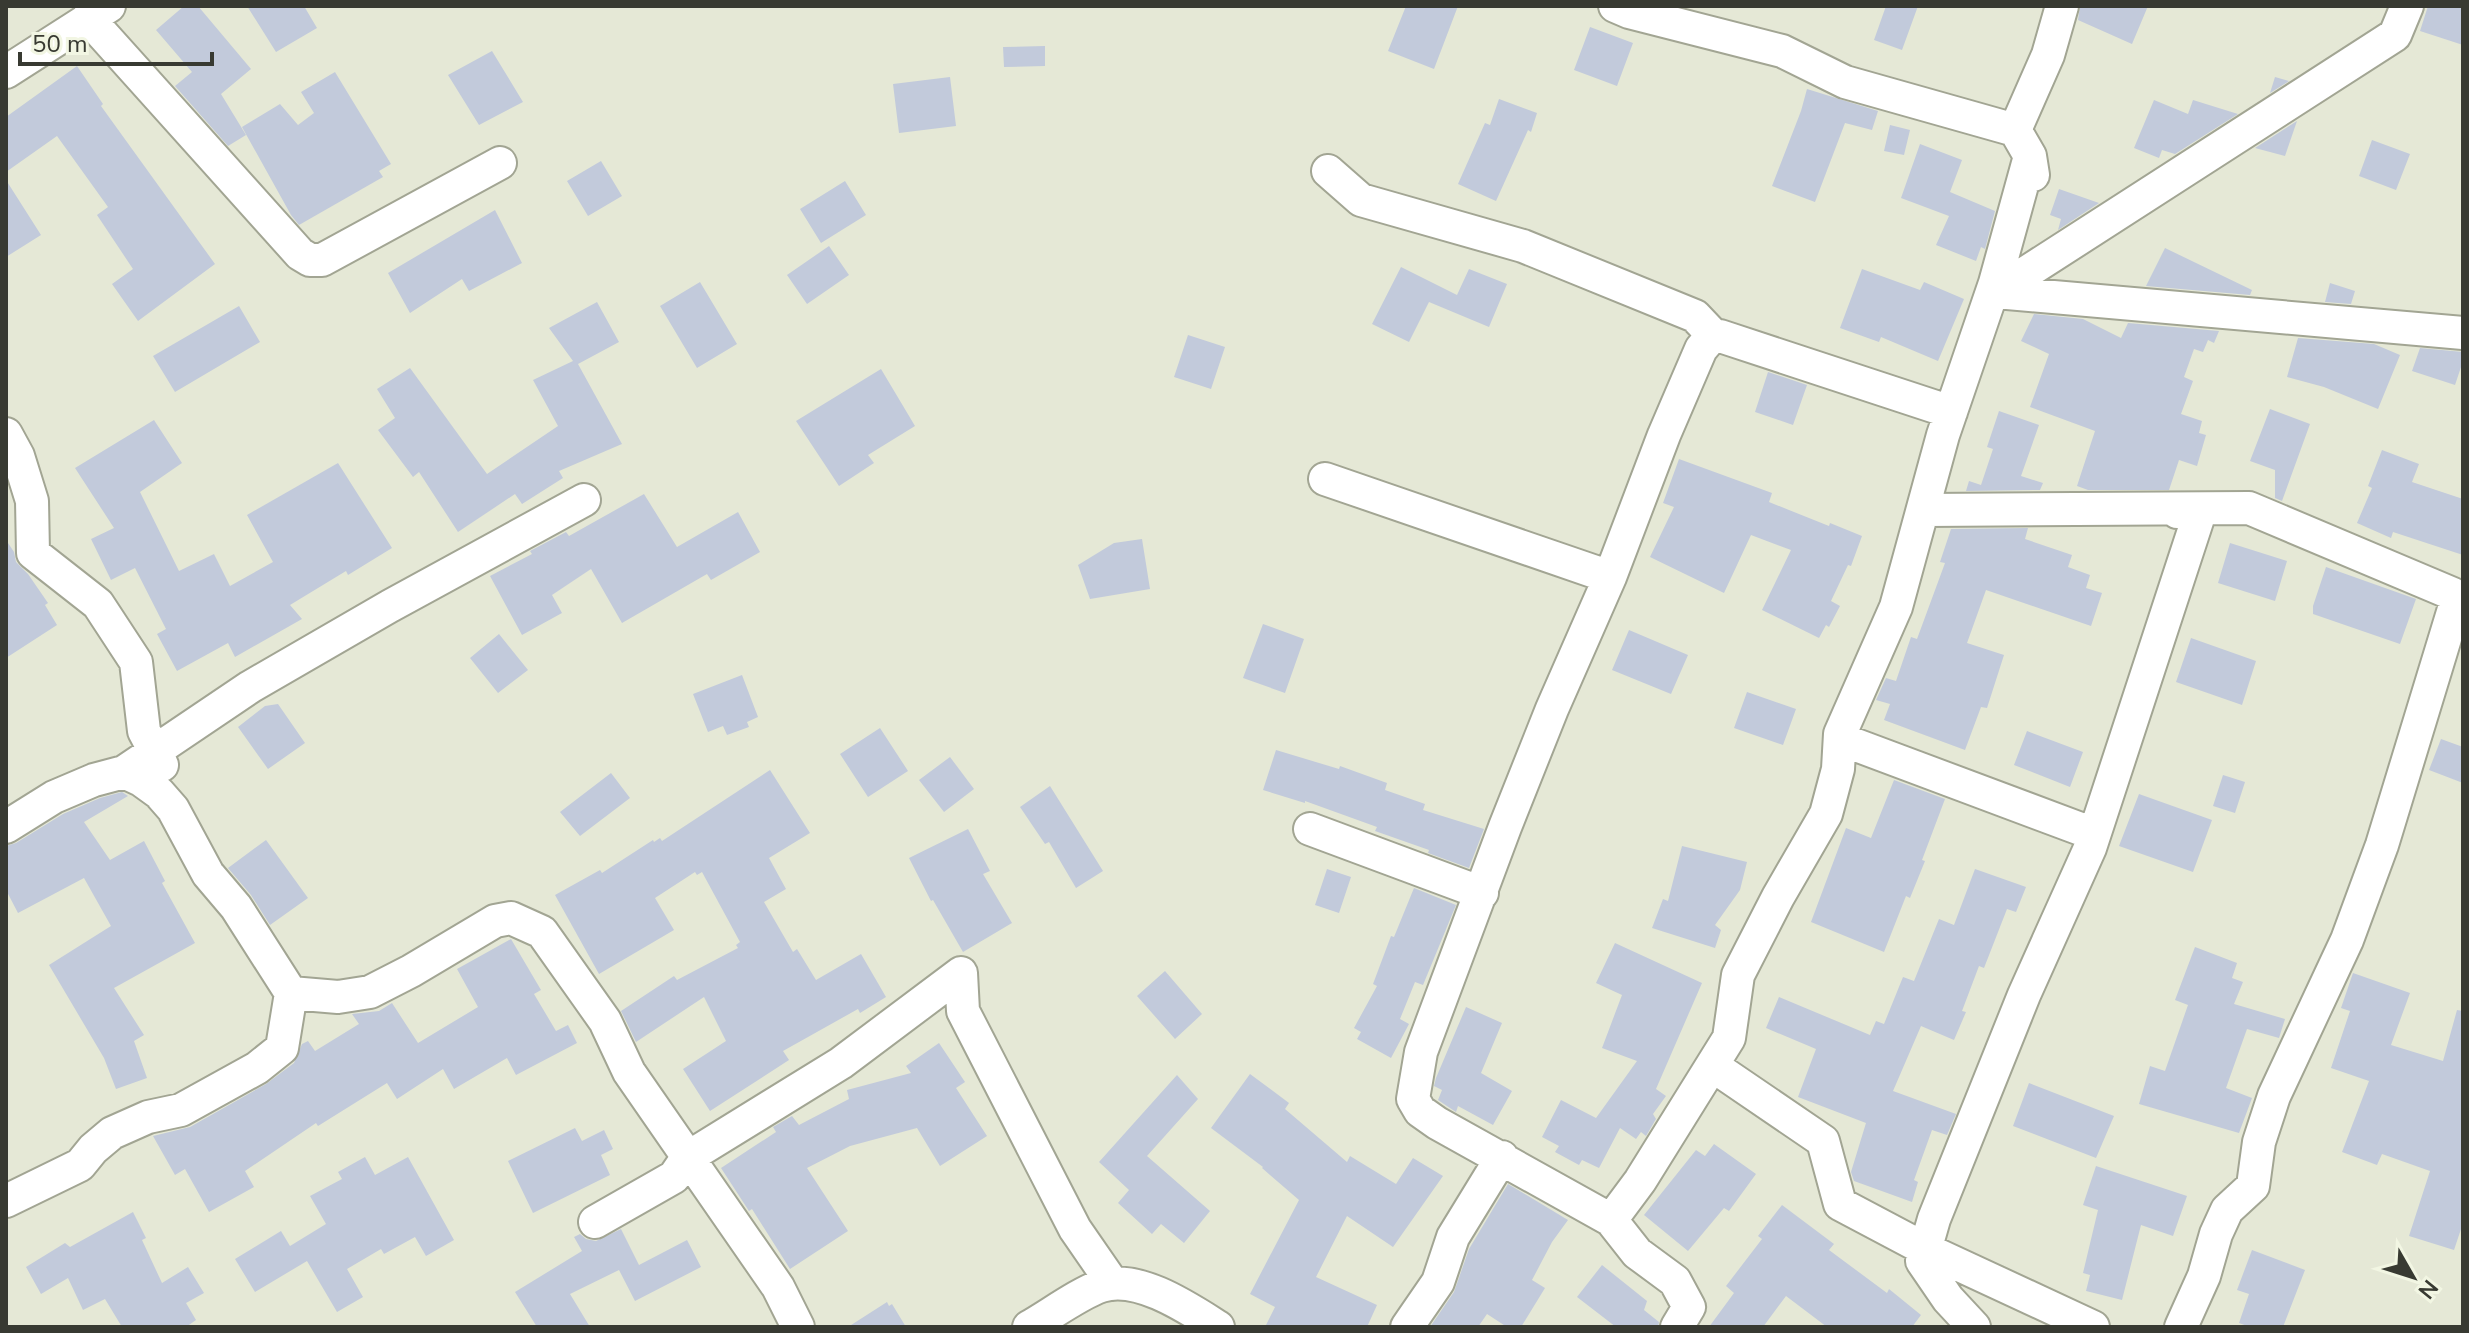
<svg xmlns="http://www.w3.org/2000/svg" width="2469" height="1333" viewBox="0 0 2469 1333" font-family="'Nunito Sans',sans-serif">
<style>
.building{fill:#c2cadb}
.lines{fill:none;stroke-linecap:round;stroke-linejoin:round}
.minor-casing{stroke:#a2a593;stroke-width:36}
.minor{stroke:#fff;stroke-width:32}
</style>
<rect width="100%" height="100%" fill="#e5e8d6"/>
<path class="building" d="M184,6H198L251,69L221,94L246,135L228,146L175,86L192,72L156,30Z
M247,6H304L317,28L276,52Z
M1406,6H1458L1434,69L1388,51Z
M1886,6H1918L1902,50L1874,40Z
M2080,6H2148L2132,44L2078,20Z
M2428,6H2463V45L2420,31Z
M1590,27L1633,43L1617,86L1574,70Z
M1045,46V66L1004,67L1003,47Z
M492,51L523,102L479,125L448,75Z
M77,66L103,104L101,106L215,264L138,321L112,284L133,269L97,215L108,207L57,136L6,172V117Z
M335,72L391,164L379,171L383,177L299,225L291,215L242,127L280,104L298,125L314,113L301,92Z
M950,77L956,126L899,133L893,84Z
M2275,77L2289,81L2270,93Z
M1807,89L1878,111L1872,130L1845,123L1815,202L1772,186L1801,111Z
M1499,99L1537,113L1531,132L1528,130L1496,201L1458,184L1485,123L1490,125Z
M2154,100L2188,114L2193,100L2238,114L2175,154L2162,150L2159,158L2134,148Z
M2297,121L2285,156L2255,148Z
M1890,125L1910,130L1904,155L1884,151Z
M2372,140L2410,154L2396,190L2359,176Z
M1920,144L1962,160L1950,192L1995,211L1985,249L1981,247L1976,261L1936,245L1949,216L1901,198Z
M601,161L622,196L588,216L567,181Z
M6,180L41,235L6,257Z
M845,181L866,215L821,243L800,209Z
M2059,189L2099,203L2058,230L2061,219L2050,215Z
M495,210L522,263L469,291L462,279L410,313L388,273Z
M829,246L849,275L807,304L787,275Z
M2165,248L2252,290L2250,295L2146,286Z
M1401,267L1457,295L1469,269L1507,284L1489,327L1429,302L1409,342L1372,324Z
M1862,269L1920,290L1924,282L1964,299L1938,361L1881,337L1879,342L1840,328Z
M700,282L737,344L697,368L660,306Z
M2330,283L2355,291L2351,304L2325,302Z
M597,302L619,342L578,364L622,444L559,471L563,478L522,504L515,494L458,532L419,472L413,477L378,430L395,418L377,389L410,368L487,474L558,426L533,380L573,361L549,328Z
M239,306L260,342L175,392L153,356Z
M2034,314L2083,319L2121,338L2128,323L2219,331L2214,343L2208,340L2203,352L2194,349L2184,377L2193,381L2181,414L2202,421L2199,433L2206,435L2197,466L2179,460L2169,490H2088L2077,486L2095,431L2030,407L2049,354L2021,341Z
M1188,335L1225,347L1211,389L1174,377Z
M2298,338L2374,344L2400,355L2378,409L2324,387L2287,377Z
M2420,348L2463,352V361L2455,385L2412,371Z
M881,369L915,426L868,455L874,463L839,486L796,421Z
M1768,372L1807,385L1793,425L1755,412Z
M2270,409L2310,424L2282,501L2275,498V470L2250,461Z
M1999,411L2039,425L2021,476L2043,483L2040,490L1966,491L1969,481L1981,485L1993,449L1987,447Z
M154,420L182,463L140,492L179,571L214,554L230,586L273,562L247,515L338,463L392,548L348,575L346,571L290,605L302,619L235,657L228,643L177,671L157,634L166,629L135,568L111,580L91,539L114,528L75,468Z
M2382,450L2419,464L2412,482L2463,499V555L2393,532L2391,538L2357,523L2372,488L2368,486Z
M1679,459L1772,493L1769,502L1829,526L1830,523L1862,536L1851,566L1848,565L1831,601L1840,606L1829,627L1826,625L1819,638L1762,610L1791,550L1751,535L1724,593L1650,557L1674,507L1663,503Z
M644,494L677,547L738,512L760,552L711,580L707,574L622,623L591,569L552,595L562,613L522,635L490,576L532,554L530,551L566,532L569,536Z
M2028,528L2025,539L2072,555L2068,567L2090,575L2086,588L2102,593L2091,626L1986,590L1967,643L2004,655L1987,708L1981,707L1965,750L1884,720L1890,704L1876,700L1886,678L1896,681L1911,637L1917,639L1945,563L1940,562L1951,529Z
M1142,539L1150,589L1090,599L1078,565L1114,543Z
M6,540L14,552L16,562L28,574L48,603L45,605L57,625L6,658Z
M2230,543L2287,561L2275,601L2218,583Z
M2326,567L2416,599L2400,644L2313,614V606Z
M1263,624L1304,639L1285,693L1243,678Z
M1629,630L1688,655L1671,694L1612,670Z
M499,634L528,670L498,693L470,658Z
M2191,638L2256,661L2242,705L2176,682Z
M742,675L758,717L747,722L749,727L727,735L723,726L708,732L693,694Z
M1747,692L1796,709L1783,745L1734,728Z
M278,704L305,743L268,769L238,727L265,706Z
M880,728L908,771L868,797L840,754Z
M2027,731L2083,752L2070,787L2014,765Z
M2441,739L2463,747V783L2429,770Z
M1276,750L1339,769L1340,766L1387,783L1385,790L1425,804L1423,810L1484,829L1469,868L1428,853L1429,850L1375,831L1377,827L1305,801V803L1263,790Z
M950,757L974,789L944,812L919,780Z
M770,770L810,833L769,858L786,889L764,902L793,952L797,949L816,980L861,954L886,997L860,1013L858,1009L783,1051L789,1060L710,1111L683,1069L726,1041L704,997L636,1042L621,1011L674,976L677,980L738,948L736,945L740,942L702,872L697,875L695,872L655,898L674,930L599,974L555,895L600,870L602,873L653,840L654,842L660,838L662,841Z
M611,773L630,798L580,836L560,812Z
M2223,775L2245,782L2235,813L2213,806Z
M1894,780L1945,799L1922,860L1925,861L1910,898L1906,896L1884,952L1811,922L1846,828L1871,838Z
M1050,786L1103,871L1076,888L1049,842L1045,844L1020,807Z
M122,792L128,796L84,822L110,860L144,841L165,881L162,883L195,943L114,988L144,1035L134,1041L147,1078L116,1089L104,1058L49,965L111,926L84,878L18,913L6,890V846L16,843L63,814L100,798Z
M2139,794L2212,820L2193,872L2119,846Z
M968,829L990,871L983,874L1012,923L963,952L933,900L931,901L909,858Z
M266,840L308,898L270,925L251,895L228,868Z
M1682,846L1747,862L1740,890L1715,925L1721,930L1715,948L1652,928L1663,899L1668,901Z
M1327,869L1351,877L1339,913L1315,905Z
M1975,869L2026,887L2016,912L2007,909L1984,968L1979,966L1962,1011L1966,1012L1954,1040L1921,1026L1893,1091L1956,1114L1947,1135L1932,1130L1914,1180L1918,1182L1912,1202L1854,1181L1851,1172L1866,1123L1798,1097L1816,1049L1766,1028L1779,997L1870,1035L1876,1021L1884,1024L1903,977L1914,981L1939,919L1954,925Z
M1414,888L1456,905L1423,985L1415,982L1400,1019L1409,1024L1391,1058L1357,1039L1361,1032L1354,1028L1377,986L1373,984L1391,936L1394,937Z
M511,939L541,990L534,994L556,1031L568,1025L577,1043L516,1075L507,1058L454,1089L443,1069L397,1099L387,1083L318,1126L316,1123L245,1171L254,1187L209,1212L185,1169L175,1175L153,1136L190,1127L266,1084L294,1063L302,1044L308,1041L315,1051L359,1024L352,1014L379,1011L392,1003L418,1043L478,1007L457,969Z
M1615,943L1702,983L1656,1089L1666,1096L1653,1114L1656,1119L1646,1136L1641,1132L1636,1139L1620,1128L1599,1168L1582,1160L1579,1165L1555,1152L1559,1146L1542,1137L1561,1100L1596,1118L1637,1061L1602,1048L1622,995L1596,983Z
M2195,947L2237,963L2232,978L2243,982L2234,1004L2285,1019L2279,1038L2247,1029L2226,1088L2252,1098L2239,1133L2139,1104L2150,1066L2165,1071L2188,1005L2175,1000Z
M1165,971L1202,1014L1175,1039L1137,996Z
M2353,973L2410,993L2391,1045L2443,1061L2457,1010L2463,1011V1223L2454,1250L2409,1236L2430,1171L2382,1154L2377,1165L2342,1152L2369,1081L2331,1068L2350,1011L2341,1008Z
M1466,1007L1502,1023L1481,1073L1512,1091L1493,1125L1458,1106L1456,1112L1438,1100L1442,1090L1434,1086L1436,1078Z
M939,1043L965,1082L956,1088L987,1136L940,1166L917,1128L850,1146L807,1168L848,1231L790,1269L752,1209L749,1211L721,1168L776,1132L773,1127L792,1116L799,1125L849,1099L847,1090L911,1073L906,1066Z
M1250,1074L1289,1103L1285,1109L1347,1162L1350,1156L1396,1184L1413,1158L1443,1176L1393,1247L1347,1216L1316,1277L1377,1305L1367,1327H1265L1275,1307L1250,1294L1299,1200L1262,1168L1263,1167L1211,1128Z
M1177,1075L1198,1099L1147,1156L1210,1211L1184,1243L1161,1224L1152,1234L1118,1203L1129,1190L1099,1162Z
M2029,1083L2114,1116L2096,1158L2013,1126Z
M575,1128L582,1141L604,1130L613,1149L601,1155L610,1175L533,1213L508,1161Z
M1714,1144L1756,1174L1729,1211L1724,1208L1688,1251L1644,1215L1696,1150L1705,1156Z
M365,1157L375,1175L408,1157L454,1240L426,1256L415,1237L384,1254L381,1249L347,1269L363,1297L337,1312L307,1261L255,1292L235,1259L281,1231L290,1246L326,1224L310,1196L342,1179L338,1172Z
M2096,1166L2187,1196L2173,1236L2141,1225L2122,1300L2086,1291L2090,1275L2083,1273L2098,1210L2083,1205Z
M1508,1184L1568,1220L1552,1242L1532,1280L1545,1288L1521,1327H1507L1487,1314L1478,1327H1430L1454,1292L1469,1249Z
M1782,1205L1834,1244L1829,1250L1887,1293L1889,1289L1921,1315L1912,1327H1827L1786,1296L1763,1327H1709L1734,1293L1726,1286L1762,1239L1758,1236Z
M133,1212L146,1238L142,1240L162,1283L188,1267L204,1293L186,1303L196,1320L186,1327H122L105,1299L83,1310L68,1278L41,1294L26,1267L65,1243L70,1247Z
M621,1229L639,1265L687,1240L701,1267L635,1301L619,1270L570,1294L590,1327H537L515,1292L582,1251L574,1237L580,1234L586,1239L596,1241Z
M2252,1250L2305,1270L2283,1327H2250L2239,1323L2249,1294L2237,1290Z
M1602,1265L1647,1301L1644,1310L1659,1322L1658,1327H1616L1577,1297Z
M887,1302L889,1306L892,1304L906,1327H848Z"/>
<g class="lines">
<defs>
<path id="minor" d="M1615,6L1629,12L1782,51L1845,82L2015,130
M2407,6L2395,35L1996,292L2463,333
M88,18L300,254L310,260H322L500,163
M6,72L109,6
M1328,171L1361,200L1523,246L1695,316L1713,335
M2033,175L2030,156L2015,130L2048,55L2062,6
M1951,412L1720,336L1713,335L1701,349L1664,435L1610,577L1552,709L1505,827L1421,1052L1413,1099L1420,1111L1437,1123L1611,1220L1640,1181L1729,1038L1738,975L1778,897L1826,814L1838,769L1840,734L1896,607L1943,435L1995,283L2030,156
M6,434L18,456L32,501L33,553L98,604L136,662L144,731L162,765
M1325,479L1610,577
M1926,510L2249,508L2453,594L2457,599L2382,845L2347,940L2274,1096L2259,1142L2253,1186L2227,1210L2216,1234L2204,1276L2181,1327
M1840,739L2094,834
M6,827L54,797L94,780L124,772L250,687L390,606L584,500
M1310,829L1482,893
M291,993L338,997L370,992L411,971L495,921L511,918L542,932L605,1021L629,1072L778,1287L798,1327
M1713,1066L1823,1141L1840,1204L1925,1249L2093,1327
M6,1201L80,1165L93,1149L112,1133L148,1117L181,1110L257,1068L282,1048L291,993L236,907L208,874L173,809L159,793L141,780L124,772
M1611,1220L1637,1253L1675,1281L1689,1307L1677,1327
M595,1222L674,1177L687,1158L841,1063L961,973L963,1011L1075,1229L1113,1284
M1029,1327C1050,1315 1080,1293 1101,1286C1138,1274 1188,1308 1218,1327
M1407,1327L1438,1282L1453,1237L1502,1157
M1974,1327L1948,1299L1922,1261L1934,1219L2024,995L2090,848L2200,512H2177"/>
</defs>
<use href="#minor" class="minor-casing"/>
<use href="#minor" class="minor"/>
</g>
<rect width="2469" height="1333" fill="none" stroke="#383a32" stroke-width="16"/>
<g transform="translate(2413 1277) rotate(129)" stroke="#f2f6e3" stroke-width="6" paint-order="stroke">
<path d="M0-6L14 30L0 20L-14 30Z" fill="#383a32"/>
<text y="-12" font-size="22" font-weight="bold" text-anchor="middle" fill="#383a32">N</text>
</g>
<path d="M20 52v12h192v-12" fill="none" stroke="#383a32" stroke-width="4"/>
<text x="32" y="52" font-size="24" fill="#383a32" stroke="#f2f6e3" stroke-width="6" paint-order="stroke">50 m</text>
</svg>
